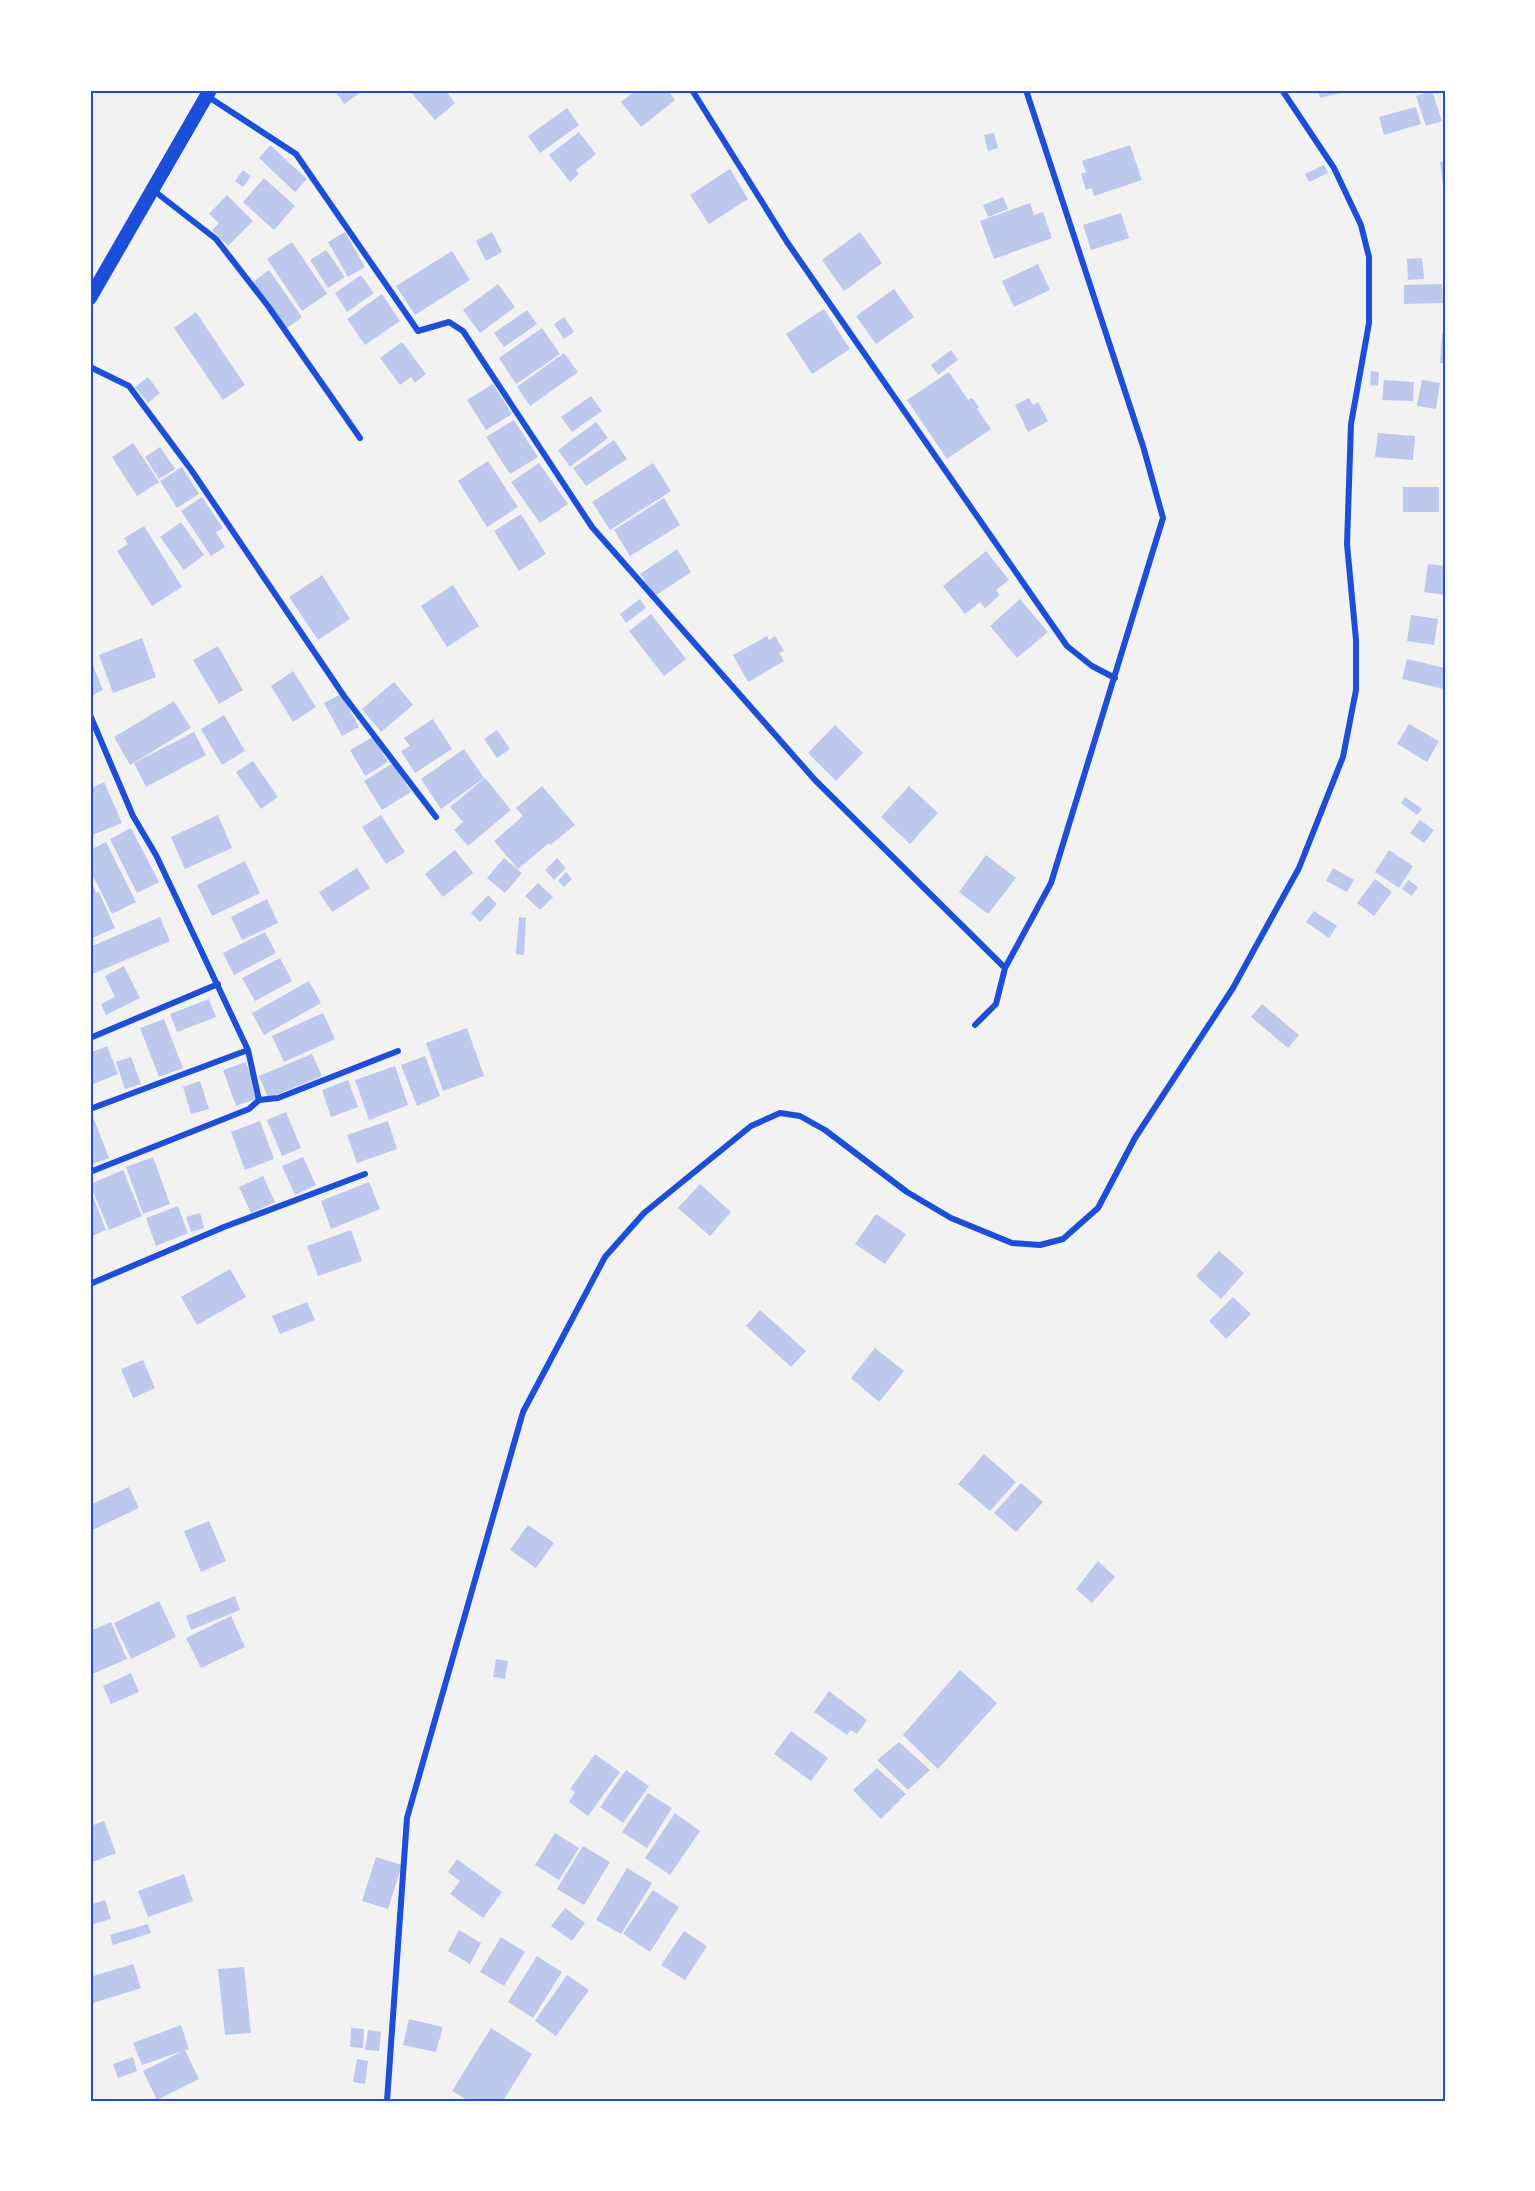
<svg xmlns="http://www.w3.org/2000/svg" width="1535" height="2191" viewBox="0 0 1535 2191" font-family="'Varela Round',sans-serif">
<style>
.building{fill:#bdc9ec}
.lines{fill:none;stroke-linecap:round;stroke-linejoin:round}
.minor{stroke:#1d4ed8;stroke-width:6}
.trunk{stroke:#1d4ed8;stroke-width:14}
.neatline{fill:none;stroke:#1d4ed8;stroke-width:2}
</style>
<rect width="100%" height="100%" fill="#f2f2f2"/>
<path class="building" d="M335,90H364L344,104Z
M409,90H445L455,103L435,120Z
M636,90H667L675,100L641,127L621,102Z
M1318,90H1347V91L1320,98Z
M1432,91L1442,121L1426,126L1416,96Z
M1416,107L1421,124L1384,135L1379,117Z
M567,108L579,125L540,153L528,136Z
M579,132L596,154L576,170L579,174L570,182L549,155Z
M994,133L998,148L988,151L984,135Z
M270,145L307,179L295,192L259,158Z
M1130,145L1142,180L1094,196L1092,188L1086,190L1081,174L1086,172L1082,161Z
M1445,161V185H1443L1440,162Z
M1324,165L1328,173L1309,182L1305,174Z
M730,169L748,199L709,224L690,195Z
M243,170L251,176L243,187L235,181Z
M264,178L295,206L274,230L243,202Z
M227,195L253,221L228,246L212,230L219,223L209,214Z
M1003,197L1008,209L988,217L983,205Z
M1030,203L1034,215L1043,212L1052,238L994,259L980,221Z
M1121,213L1129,238L1091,250L1083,225Z
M345,232L365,267L348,277L328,242Z
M492,232L502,252L486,261L476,241Z
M860,232L882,263L844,291L822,260Z
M292,242L327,294L302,311L267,259Z
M326,250L345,277L328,288L310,260Z
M452,251L470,280L415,315L396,286Z
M1422,258L1424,279L1408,280L1407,259Z
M1038,264L1050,290L1014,307L1002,281Z
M269,270L302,317L286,329L253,282Z
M361,275L374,293L347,312L335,293Z
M498,284L515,307L480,333L463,310Z
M1442,284L1443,303L1404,304V285Z
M894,289L914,317L876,344L856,316Z
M382,294L400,321L365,345L347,319Z
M824,309L850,349L812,374L786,334Z
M527,310L537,324L504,347L494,333Z
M196,312L245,385L223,400L174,328Z
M564,317L574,332L564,339L554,324Z
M542,328L560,354L516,384L499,358Z
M1442,333H1445V363H1440Z
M402,342L426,374L415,383L411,377L400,385L380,358Z
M951,350L958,360L938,375L931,365Z
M564,353L578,372L530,406L517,387Z
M1371,371L1379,372L1378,386L1370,385Z
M949,372L968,400L972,398L979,407L977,409L991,429L947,459L907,400Z
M148,377L160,393L148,403L135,387Z
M1384,380L1414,382L1413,401L1382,400Z
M1422,380L1440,383L1436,409L1417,406Z
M493,384L512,414L486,430L467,400Z
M591,396L602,411L572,432L561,417Z
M1029,398L1033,405L1038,402L1048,421L1028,432L1015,405Z
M514,420L538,457L510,474L486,437Z
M596,422L608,438L570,467L558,450Z
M1378,433L1415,436L1413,460L1375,457Z
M614,440L627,459L586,486L573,468Z
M133,443L159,482L137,496L112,457Z
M160,447L175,469L159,479L145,457Z
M488,461L518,507L487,527L458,481Z
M539,463L568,504L540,523L511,482Z
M653,463L671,491L610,530L592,502Z
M182,467L199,494L177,508L160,481Z
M1403,487H1439V512H1403Z
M202,497L223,528L216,532L225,547L211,556L181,511Z
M664,498L680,525L630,556L614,530Z
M521,514L546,554L519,571L494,531Z
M181,522L204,555L184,570L160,537Z
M144,526L182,587L152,606L117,551L128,544L124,538Z
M677,549L691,572L655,596L640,574Z
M986,551L1009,580L996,590L1000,595L985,608L980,602L965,614L943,586Z
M1428,564L1445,566V595L1424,592Z
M322,575L350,619L318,640L289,597Z
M453,585L479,626L447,647L421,606Z
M640,599L646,608L626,623L620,614Z
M1020,599L1048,632L1017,658L990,626Z
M651,614L686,659L664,676L629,631Z
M1411,615L1438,619L1434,645L1407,641Z
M767,636L769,640L775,636L784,651L779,653L784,661L748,682L733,655Z
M142,638L156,677L113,693L99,655Z
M218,646L243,690L219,704L193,660Z
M1407,659L1445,668L1444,689L1402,679Z
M90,663H92L103,690L90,696Z
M293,671L316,707L293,722L271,686Z
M394,682L413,705L381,732L362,709Z
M341,694L359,727L342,736L324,703Z
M174,701L191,728L130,765L114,737Z
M224,715L245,751L222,765L201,729Z
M433,719L452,749L415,773L401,751L410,746L404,738Z
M1409,724L1439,741L1427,762L1397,744Z
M835,725L863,753L836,781L808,753Z
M497,730L510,749L497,758L484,739Z
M194,732L206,755L146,787L134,763Z
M373,737L388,762L365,776L350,750Z
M464,749L484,778L441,809L421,779Z
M253,761L278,797L261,809L236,772Z
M393,763L411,792L382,810L364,781Z
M485,778L511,810L468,846L454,830L463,822L450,807Z
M104,782L122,823L90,836V789Z
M542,786L575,825L550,845L549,843L518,869L494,841L523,816L516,808Z
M909,786L938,813L910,844L881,817Z
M1405,797L1422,809L1417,815L1401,803Z
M218,815L232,848L185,869L171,837Z
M381,815L405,852L386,864L362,827Z
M1420,820L1434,830L1424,843L1410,833Z
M131,828L159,882L137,893L110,839Z
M106,842L136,902L112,914L90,870V850Z
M455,850L473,873L443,897L425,874Z
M1389,850L1413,866L1399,888L1375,872Z
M986,855L1016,878L988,914L959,892Z
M504,858L522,873L505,893L487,878Z
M557,858L566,868L554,880L545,870Z
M245,861L260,893L212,916L197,885Z
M357,868L370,888L332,912L319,892Z
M1333,868L1354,880L1347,892L1326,881Z
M566,872L572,879L564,887L558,881Z
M1375,879L1392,892L1374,916L1357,903Z
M90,880L96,893L99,892L115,928L90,939Z
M1408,880L1418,887L1412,896L1402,889Z
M538,883L553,897L540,910L525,896Z
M488,895L497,904L480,922L471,913Z
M267,899L278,923L242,940L231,917Z
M1314,911L1337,926L1329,938L1306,922Z
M160,917L170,941L90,975V947Z
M519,917L526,918L524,955L516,954Z
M265,932L276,953L234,975L223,953Z
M280,958L292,981L255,1001L242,978Z
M124,966L140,998L106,1015L101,1004L115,997L105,976Z
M309,981L321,1003L264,1035L252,1013Z
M209,999L216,1017L177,1032L170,1014Z
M1262,1004L1299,1035L1288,1048L1251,1017Z
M323,1013L335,1039L284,1062L272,1036Z
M164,1019L183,1068L159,1077L140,1028Z
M467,1028L484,1076L443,1091L426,1043Z
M107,1046L118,1074L91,1085L90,1053Z
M312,1054L322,1076L268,1098L259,1076Z
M425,1056L440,1096L417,1106L401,1065Z
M131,1057L141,1084L125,1089L116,1062Z
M246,1062L258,1098L236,1106L223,1070Z
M395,1066L408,1105L369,1120L355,1080Z
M348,1080L358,1107L331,1117L322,1090Z
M200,1081L209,1109L191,1114L183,1087Z
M286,1112L301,1148L282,1156L267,1120Z
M94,1119L109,1158L90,1165V1121Z
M260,1121L274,1159L245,1170L231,1132Z
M388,1121L397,1149L357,1163L347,1135Z
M153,1157L170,1204L143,1214L126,1167Z
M303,1157L316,1185L295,1195L282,1166Z
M123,1170L142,1216L109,1230L90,1184Z
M263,1176L275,1202L251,1213L239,1187Z
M369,1182L380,1209L331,1229L321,1201Z
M700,1184L731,1212L710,1236L678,1208Z
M90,1189L106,1230L90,1237Z
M178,1206L188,1233L156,1246L146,1218Z
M200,1213L204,1228L191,1232L186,1217Z
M876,1214L906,1234L885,1264L855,1244Z
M351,1230L362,1261L318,1276L307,1246Z
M1219,1251L1244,1273L1221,1299L1196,1276Z
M230,1269L246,1297L197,1325L181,1297Z
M1233,1297L1251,1314L1226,1339L1209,1321Z
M307,1302L315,1320L280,1334L272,1316Z
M760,1310L806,1351L791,1367L746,1326Z
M875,1348L904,1371L879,1402L851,1378Z
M143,1360L155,1388L133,1398L121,1369Z
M984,1454L1016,1482L990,1511L958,1484Z
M1021,1483L1043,1502L1016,1532L994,1513Z
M129,1487L139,1508L90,1531V1505Z
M209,1521L226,1561L201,1572L184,1531Z
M528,1525L554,1543L536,1568L510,1550Z
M1098,1561L1115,1577L1092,1603L1076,1589Z
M235,1596L240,1610L191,1630L186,1616Z
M159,1601L176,1637L131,1659L114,1623Z
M231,1616L245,1647L201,1668L186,1638Z
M111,1622L127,1659L90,1675V1631Z
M496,1659L508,1661L505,1679L493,1677Z
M960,1670L997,1703L938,1769L903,1735Z
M131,1673L139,1692L111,1704L103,1686Z
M829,1691L867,1720L857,1734L851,1730L847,1735L814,1712Z
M791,1731L828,1758L811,1781L774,1754Z
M899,1742L930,1770L908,1790L877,1760Z
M595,1754L620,1772L588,1816L569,1802L575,1792L570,1789Z
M877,1768L906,1794L881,1819L853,1790Z
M626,1770L649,1786L623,1823L600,1807Z
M648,1793L672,1808L647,1848L622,1832Z
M675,1813L700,1831L670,1875L645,1858Z
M104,1821L116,1853L90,1863V1826Z
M555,1833L579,1848L559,1880L535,1865Z
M583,1846L610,1862L584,1905L557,1889Z
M376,1857L402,1865L388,1909L362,1901Z
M457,1859L502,1892L483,1918L450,1894L460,1881L448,1872Z
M627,1868L652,1883L621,1934L596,1920Z
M184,1874L193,1901L148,1917L138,1891Z
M653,1890L679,1907L650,1952L623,1934Z
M105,1900L111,1919L90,1925V1905Z
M565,1908L585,1923L572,1941L551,1926Z
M148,1924L151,1933L113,1945L110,1935Z
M459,1930L481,1943L470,1964L448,1951Z
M684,1931L707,1946L685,1980L661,1965Z
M501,1937L525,1952L504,1986L480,1972Z
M537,1956L562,1972L533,2018L508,2002Z
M133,1964L141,1988L90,2004V1977Z
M244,1967L251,2033L225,2035L218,1969Z
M567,1975L589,1990L556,2036L535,2021Z
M409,2019L443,2027L436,2052L403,2045Z
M181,2025L189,2049L142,2065L133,2043Z
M351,2028L364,2029L363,2048L350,2047Z
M491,2028L532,2054L503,2101H469L452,2091Z
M368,2030L381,2032L379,2051L365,2050Z
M185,2050L199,2079L157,2100L143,2071Z
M133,2057L137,2071L118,2078L113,2064Z
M357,2059L368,2061L365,2084L353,2082Z"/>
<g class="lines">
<path class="minor" d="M692,90L787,242L1067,646L1092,666L1115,678
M207,96L296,154L418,331L449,322L463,331L592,527L815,780L1005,968L996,1004L975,1025
M153,190L216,239L268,306L360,438
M90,367L129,386L192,471L344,696L436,817
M90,715L133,816L156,855L248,1050L259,1100
M1005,968L1051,883L1163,518L1143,446L1026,90
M90,1038L218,984
M90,1109L248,1050
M90,1172L249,1109L259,1100L278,1098L398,1051
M90,1284L224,1227L365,1174
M387,2101L407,1818L523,1412L605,1257L644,1213L751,1126L780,1113L800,1116L825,1130L907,1192L951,1218L1012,1243L1040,1245L1063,1239L1098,1208L1135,1138L1233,988L1299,868L1343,757L1356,690V640L1347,544L1351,424L1369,323V257L1361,225L1334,168L1282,90"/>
<path class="trunk" d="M90,298L210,90"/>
</g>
<rect width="1535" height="2191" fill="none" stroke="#ffffff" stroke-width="183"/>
<rect x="92" y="92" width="1352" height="2008" class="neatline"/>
</svg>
